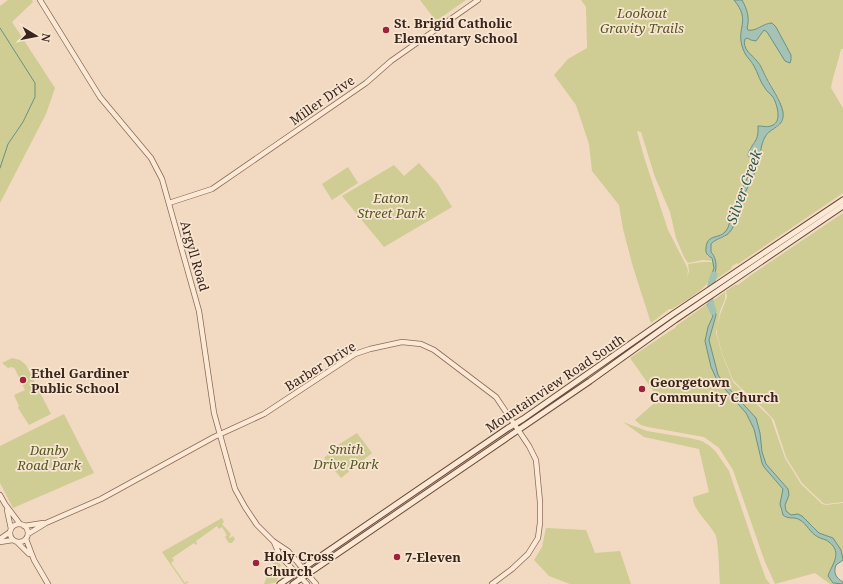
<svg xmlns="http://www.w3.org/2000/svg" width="843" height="584" viewBox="0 0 843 584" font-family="'Noto Serif',serif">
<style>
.green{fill:#cfcc94}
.water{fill:#a4c3b4;stroke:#6a9181}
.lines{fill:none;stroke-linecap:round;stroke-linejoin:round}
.stream{stroke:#6a9181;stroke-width:1}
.river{stroke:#a4c3b4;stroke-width:7}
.tertiary-casing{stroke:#8b6a57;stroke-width:6}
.secondary-casing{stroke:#6d4b3a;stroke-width:7}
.tertiary{stroke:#fbe9d5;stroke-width:4.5}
.secondary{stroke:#fbe9d5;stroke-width:5}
.poi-dot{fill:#9e233a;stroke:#f8e5d1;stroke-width:1.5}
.labels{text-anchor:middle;stroke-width:3.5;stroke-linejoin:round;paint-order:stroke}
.park-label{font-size:13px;font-style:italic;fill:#545822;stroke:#f8e5d1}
.poi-label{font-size:13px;font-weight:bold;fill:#3a251c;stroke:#f8e5d1;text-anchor:start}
.street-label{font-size:13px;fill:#3a251c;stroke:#f8e5d1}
.water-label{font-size:14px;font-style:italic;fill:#2b5b4f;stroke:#f8e5d1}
</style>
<rect width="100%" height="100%" fill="#f1dac1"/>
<path class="green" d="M8,0H32L33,2L12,22L55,88L46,114L0,203V6Z
M420,0H466L436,21Z
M581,0H734C752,22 735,27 743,49C746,57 750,59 754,66C758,73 760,82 765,88C767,92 771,94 773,97C777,104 782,121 773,125C768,128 764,126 758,126C759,136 757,142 749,148V157L755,150C753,173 740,191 732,212C730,218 730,227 725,232C721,236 715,237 711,238L707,256L711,258L712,261L703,260L688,263L684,257L676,238L670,212L655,177L641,132L637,131L644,157L668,230L686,265L688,270L687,278L689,271L688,264L703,262H713C719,284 687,299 672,309H669L651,323L633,267L623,229L619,205L592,171L589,144L576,105L554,75L568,59L587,48L586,7Z
M742,0H843V49H841C838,63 833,75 831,88L843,108V193L738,264L737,263L732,266L731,269L712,282C714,273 719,260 711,252V244L713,242L725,237L736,219L738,209L758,163L760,148L765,137L769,131L778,127L783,118L779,99L758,61L751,56L746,48L744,43L745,38L759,37L764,30L767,32L785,61L791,55L776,27L768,23L751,31L748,30L747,28C750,18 747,9 742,0Z
M419,163L438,184L452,207L384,247L342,196L394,165L404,176Z
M348,167L358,183L332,200L322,184Z
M843,213V502L826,504L823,503L802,483L786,457L774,420L763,408L740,387L733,380L722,353L717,334V328L720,315L727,297L726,291L735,285H738L751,275Z
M725,292V299L720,311L716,333L722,354L733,382L771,418L785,458L801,484L822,504L826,505L843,503V560L841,556L842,552L836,542L829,536L819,533L812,525L795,515H791L786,511C784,506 788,495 788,489L766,464L762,452L760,433L756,418L723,382L718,375L709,340L716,315L711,302Z
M707,304L713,316L708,327L705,341L711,367L717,380L746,413L757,434L758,448L762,463L783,489L780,504L781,512L791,518H797L804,522L817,537L829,541L837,549V559L829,574L831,581L835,584H830L815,573L775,584L765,562L733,470L719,448L704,437L648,427L641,425L635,420L659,399L630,358L670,331L675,328L676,326Z
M12,358L20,360L26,365L51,414L29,425L18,408L19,406L14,395L25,390L15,369L12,367L8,368L2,363Z
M64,414L94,473L13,508L0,483V446Z
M623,422L647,431L689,438L702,441L710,446L716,452L729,471L756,551L766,579L770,584H720C719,575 719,540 715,534C710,524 692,509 693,497L709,492L699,449L644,437Z
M357,433L372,453L341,478L324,458L338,445Z
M222,518L224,522L222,524L231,534L229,537L230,538L233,536L235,539L232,543H229L225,537L227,535L222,527L219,529L217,526L196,541L197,544L196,545L194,543L172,558L174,560L171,563L185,583L187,581L188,583L184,584L162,552Z
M546,528L586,530L595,553L620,551L631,584H570L549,576L534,560L542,547Z
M267,550L281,565C275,577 284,584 264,584L268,574L273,573L276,569L274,564L270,562L266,552Z"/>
<path class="water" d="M734,0H742C747,9 750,18 747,28L748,30C756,32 763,23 772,23L776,27L791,55V60L790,63L785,61L767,32L764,30L756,41L751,40L747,38L745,39C742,49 751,54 757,61C761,65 763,72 766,77C772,89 780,99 783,112C785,128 770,127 765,137C760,146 761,155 758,164C753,179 744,193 738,208C736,215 736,222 732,229C726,239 717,237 711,244V252C719,260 717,278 708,285L714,268L712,258C705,255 705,250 707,243C710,235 720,238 725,232C730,227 730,218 732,212C739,191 754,172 755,150L749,157L748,155C751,142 759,144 758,126C764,126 768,128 773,125C782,121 777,104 773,97C771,94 767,92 765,88C760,82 758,73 754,66C750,59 746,57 743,49C735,27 752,22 734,0Z
M711,302L715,311L716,315L709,340L718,375L723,382L756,418L760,433L762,452L766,464L788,489L789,495L785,505L786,511L791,515L798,514L802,516L819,533L833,538L841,550L843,560L836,565C833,573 836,578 843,582V584L833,583L828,576C832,564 843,553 829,542C826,539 821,539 818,537C810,533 807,524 800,520C794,516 789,520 783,515L780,504L783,489L764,467L762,463L754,429L746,413L717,380L711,367L705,341L708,327L713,316L707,304Z"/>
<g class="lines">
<path class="stream" d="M0,28L35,83V97L23,122L8,144L0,168"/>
<path class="river" d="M713,311C708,300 710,286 714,275"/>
<defs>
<path id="tertiary" d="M40,0L100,97L151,158L162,179L199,311L214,413L235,489L245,507L257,525L273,541L288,551L316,584
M169,203L212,189L366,83L391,61L478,0
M0,495L5,504L20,524
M7,510L11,529
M10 533a9 9 0 1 1 18 0a9 9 0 1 1-18 0Z
M24,526L43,523
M28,534L46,523L101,499L214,437L264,414L355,354L370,349L402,342L421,344L434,350L496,397L529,446L536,460L540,502V523L538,538L528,554L512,569L492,584
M0,539L10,532
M26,539L34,560L48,584
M0,542L13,540
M17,542L29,554
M274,542L280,556L307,584"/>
<path id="secondary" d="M280,584L508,428L523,419L673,314L843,200
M293,584L590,381L675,320L843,206"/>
</defs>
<use href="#tertiary" class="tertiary-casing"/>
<use href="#secondary" class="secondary-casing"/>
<use href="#tertiary" class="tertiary"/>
<use href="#secondary" class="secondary"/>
</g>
<g class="poi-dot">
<circle cx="386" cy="30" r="4"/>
<circle cx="23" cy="380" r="4"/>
<circle cx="642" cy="389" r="4"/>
<circle cx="397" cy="557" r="4"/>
<circle cx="256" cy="563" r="4"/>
</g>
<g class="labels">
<g class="park-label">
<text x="642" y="18">Lookout<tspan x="642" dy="15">Gravity Trails</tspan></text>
<text x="391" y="203">Eaton<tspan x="391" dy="15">Street Park</tspan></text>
<text x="346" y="454">Smith<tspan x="346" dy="15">Drive Park</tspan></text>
<text x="49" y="455">Danby<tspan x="49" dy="15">Road Park</tspan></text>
</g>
<g class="poi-label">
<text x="394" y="28">St. Brigid Catholic<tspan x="394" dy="15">Elementary School</tspan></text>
<text x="31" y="378">Ethel Gardiner<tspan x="31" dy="15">Public School</tspan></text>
<text x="650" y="387">Georgetown<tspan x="650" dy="15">Community Church</tspan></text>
<text x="264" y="561">Holy Cross<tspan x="264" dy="15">Church</tspan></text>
<text x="405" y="562">7-Eleven</text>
</g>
<g class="street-label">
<text transform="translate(322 100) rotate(-35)" y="5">Miller Drive</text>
<text transform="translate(195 256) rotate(74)" y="5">Argyll Road</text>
<text transform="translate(320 366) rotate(-32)" y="5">Barber Drive</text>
<text transform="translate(555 383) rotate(-34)" y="5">Mountainview Road South</text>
</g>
<g class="water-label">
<text transform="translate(744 187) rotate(-70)" y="5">Silver Creek</text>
</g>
</g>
<g transform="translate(36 36) rotate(100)" stroke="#f8e5d1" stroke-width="3" paint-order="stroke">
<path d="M0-3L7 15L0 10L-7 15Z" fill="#3a251c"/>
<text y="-6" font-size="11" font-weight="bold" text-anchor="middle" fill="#3a251c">N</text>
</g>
</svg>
